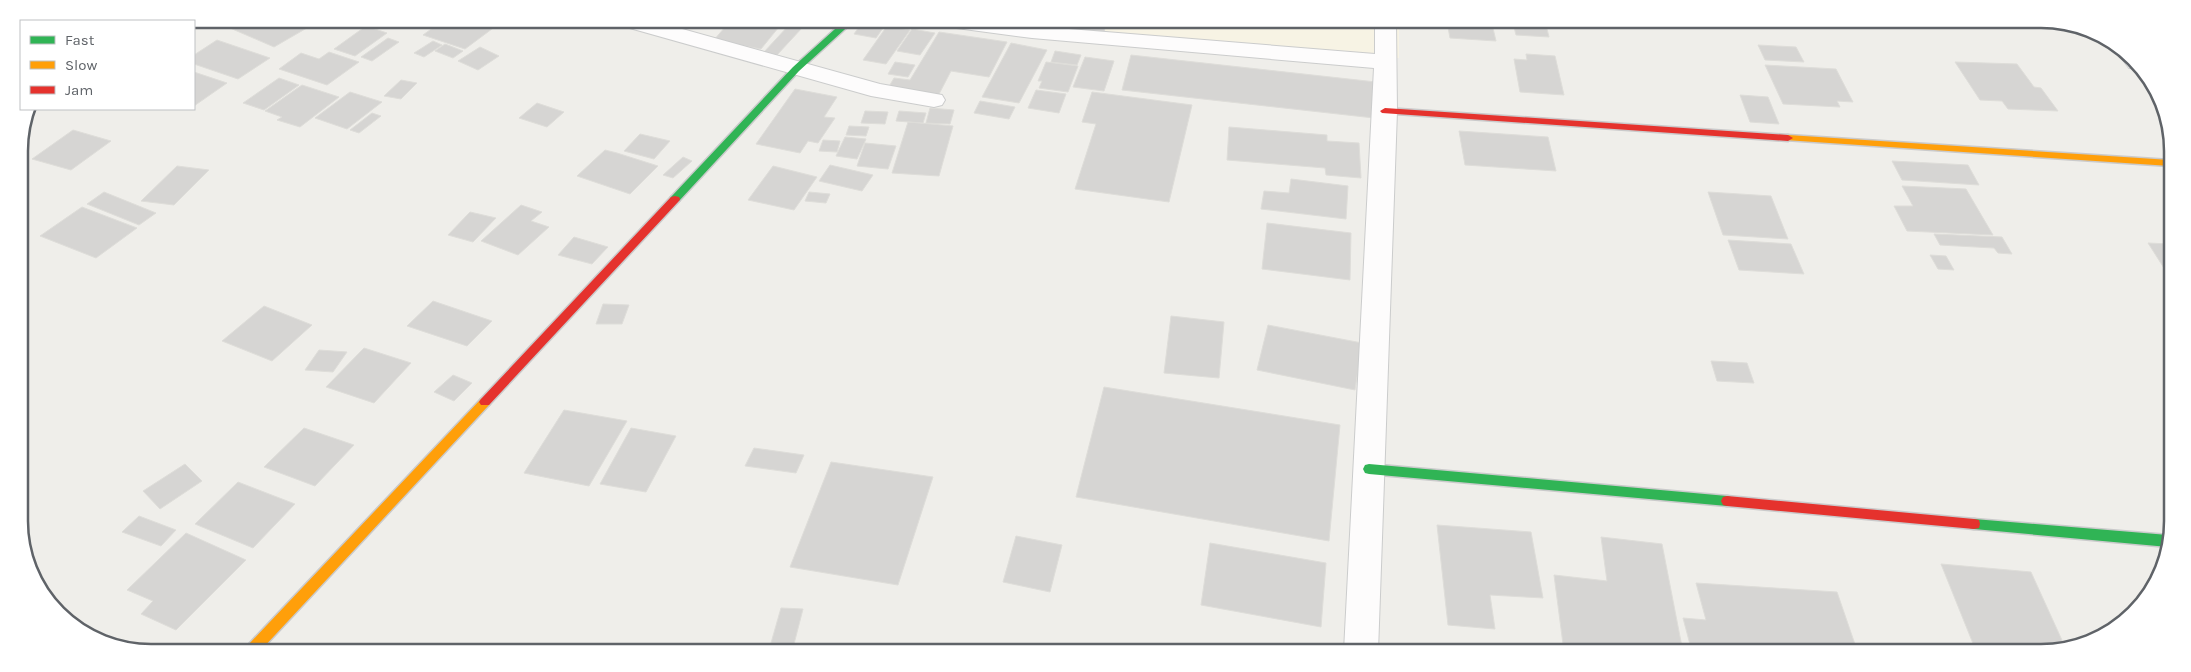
<svg xmlns="http://www.w3.org/2000/svg" width="2191" height="672" viewBox="0 0 2191 672" font-family="Karla,sans-serif">
<style>
.commercial{fill:#f7f3e4}
.building{fill:#d6d5d3;stroke:#deddd9}
.lines{fill:none;stroke-linecap:round;stroke-linejoin:round}
.street-casing{stroke:#cbcccc;stroke-width:2}
.fast-casing{stroke:#cacacb;stroke-width:3}
.slow-casing{stroke:#cacacb;stroke-width:3}
.jam-casing{stroke:#cacacb;stroke-width:3}
.street{fill:#fdfcfc;fill-rule:evenodd}
.fast{fill:#30b455;fill-rule:evenodd}
.slow{fill:#ff9f0a;fill-rule:evenodd}
.jam{fill:#e5322d;fill-rule:evenodd}
.rim{fill:none;stroke:#5f6368;stroke-width:2.5}
</style>
<rect width="100%" height="100%" fill="#efeeea"/>
<path class="commercial" d="M973,21L1399,22V58L1013,29Z"/>
<path class="building" d="M246,19H298L312,25L274,47L230,28Z
M445,19L504,20L465,49L423,35Z
M731,20H771L783,22L761,49L714,40Z
M1017,21H1048L1047,25L1017,23Z
M1073,21H1106L1104,33L1071,30Z
M1447,22L1492,24L1496,41L1450,38Z
M1513,23L1546,25L1549,37L1516,35Z
M861,24L883,28L876,38L854,34Z
M789,25L802,28L777,55L764,52Z
M366,26L387,33L355,56L334,49Z
M887,26L910,30L886,64L863,60Z
M912,29L935,33L920,55L897,51Z
M939,32L1007,42L989,77L951,71L937,98L887,90L894,78L910,80Z
M388,38L399,42L372,61L361,57Z
M217,40L270,58L238,79L194,64V55Z
M433,41L442,45L424,57L414,53Z
M1011,43L1047,50L1019,103L982,97Z
M445,44L463,51L453,58L435,51Z
M1758,45L1796,47L1804,62L1765,60Z
M480,47L499,56L478,70L458,61Z
M1055,51L1081,55L1077,65L1051,62Z
M329,52L359,62L327,85L279,69L301,53L319,59Z
M1526,54L1555,56L1564,95L1520,92L1514,59L1527,60Z
M1131,55L1376,82L1374,118L1122,90Z
M1085,57L1114,61L1104,91L1073,87Z
M895,62L915,65L908,77L888,74Z
M1046,62L1078,66L1068,92L1039,88L1042,81H1038Z
M1955,62L2017,64L2034,87L2041,88L2058,111L2008,109L2002,101L1980,100Z
M1765,65L1836,69L1853,102L1837,101L1840,107L1783,104Z
M194,72L227,83L194,106Z
M279,78L299,85L264,110L243,103Z
M401,80L417,83L401,99L384,96Z
M302,85L339,97L300,127L277,120L282,117L265,111Z
M795,89L837,97L824,117L835,118L818,143L808,141L800,153L756,144Z
M1036,90L1066,94L1059,113L1028,108Z
M350,92L382,102L347,129L315,118Z
M1092,92L1192,105L1169,202L1075,189L1096,124L1082,122Z
M1740,95L1768,97L1779,124L1750,122Z
M980,101L1015,107L1009,119L974,113Z
M537,103L564,112L547,127L519,118Z
M930,108L954,110L950,124L926,123Z
M865,111L888,112L885,124L861,123Z
M899,111L926,113L923,123L896,121Z
M372,113L381,116L359,133L350,130Z
M908,122L953,126L939,176L892,173Z
M849,126L869,127L866,136L846,135Z
M1229,127L1327,135V141L1359,143L1361,178L1326,175L1325,168L1227,160Z
M73,130L111,141L71,170L32,159Z
M1459,131L1548,137L1556,171L1465,165Z
M640,134L670,141L654,159L624,151Z
M845,137L866,139L857,159L836,156Z
M823,140L840,141L837,152L819,151Z
M865,143L896,146L888,169L857,166Z
M605,150L617,153L658,166L630,194L577,176Z
M683,157L692,161L673,178L663,175Z
M1892,161L1968,165L1979,185L1902,180Z
M830,165L873,175L862,191L819,181Z
M177,166L209,170L174,205L141,201Z
M773,166L817,177L794,210L748,200Z
M1291,179L1348,186L1346,219L1261,209L1264,191L1289,193Z
M1902,186L1966,189L1993,235L1907,231L1894,206H1913Z
M104,192L156,213L139,225L87,204Z
M809,192L830,194L826,203L805,201Z
M1708,192L1771,196L1788,239L1723,235Z
M521,205L542,212L531,221L549,227L518,255L481,241Z
M82,207L137,228L96,258L40,236Z
M470,212L496,218L473,242L448,235Z
M1267,223L1351,233L1350,280L1262,269Z
M1934,234L2002,237L2012,254L1998,253L1994,248L1940,245Z
M574,237L608,247L592,264L558,255Z
M1728,240L1791,244L1804,274L1739,270Z
M2148,243L2169,244V276Z
M1930,255L1946,256L1954,270L1938,269Z
M433,301L492,321L467,346L407,326Z
M603,304L629,305L622,324H596Z
M264,306L312,325L272,361L222,341Z
M1171,316L1224,322L1219,378L1164,373Z
M1268,325L1362,343L1355,390L1257,370Z
M364,348L411,363L374,403L326,387Z
M319,350L347,352L333,372L305,370Z
M1711,361L1747,363L1754,383L1717,381Z
M453,375L472,383L454,401L434,392Z
M1104,387L1340,425L1329,541L1076,497Z
M564,410L627,421L589,486L524,473Z
M304,428L354,445L315,486L264,467Z
M631,428L676,436L646,492L600,484Z
M754,448L804,455L796,473L745,466Z
M831,462L933,477L898,585L790,567Z
M185,464L202,481L160,509L143,491Z
M238,482L295,504L253,548L195,524Z
M139,516L176,530L161,546L122,532Z
M1437,525L1531,532L1543,598L1490,595L1495,629L1448,625Z
M186,533L246,560L176,630L141,614L153,601L127,590Z
M1016,536L1062,545L1050,592L1003,582Z
M1601,537L1662,544L1683,652H1626L1563,644L1554,575L1607,581Z
M1210,543L1326,563L1321,627L1201,605Z
M1941,564L2031,572L2066,649L2048,653H1956L1953,644L1974,646Z
M1696,583L1837,592L1858,653L1692,652L1683,618L1706,620Z
M781,608L803,609L794,644L771,643Z"/>
<g class="lines">
<defs>
<path id="street" d="M616,20H650L880,84L942,95L945,100L942,105L934,107L871,96L619,25Z
M938,21H995L1032,26L1375,54V22H1396L1397,111L1378,652L1344,651L1374,68L1032,38L949,27L941,26Z
M2123,52L2134,58L2140,69L2129,68L2120,56Z"/>
<path id="fast" d="M845,20H855L799,71L679,201H671L670,199L671,197L793,67Z
M1369,464L1727,496L1731,497L1733,501L1731,505L1727,506L1369,474L1365,473L1363,469L1365,465Z
M1974,519L2168,535V547L1974,529L1969,528L1968,524L1969,520Z"/>
<path id="slow" d="M1788,135L2170,160V166L1785,140L1783,138L1785,136Z
M485,397L489,399L491,402L489,405L262,649H246L248,645L481,399Z"/>
<path id="jam" d="M1385,108L1788,135L1793,138L1788,141L1382,113L1380,111Z
M675,196L679,197L680,199L679,201L489,405H481L479,402L481,399L671,197Z
M1727,496L1974,519L1979,520L1980,524L1979,528L1974,529L1727,506L1723,505L1721,501L1723,497Z"/>
</defs>
<use href="#street" class="street-casing"/>
<use href="#fast" class="fast-casing"/>
<use href="#slow" class="slow-casing"/>
<use href="#jam" class="jam-casing"/>
<use href="#street" class="street"/>
<use href="#fast" class="fast"/>
<use href="#slow" class="slow"/>
<use href="#jam" class="jam"/>
</g>
<path d="M0 0H2191V672H0ZM151 28H2041A123 123 0 0 1 2164 151V521A123 123 0 0 1 2041 644H151A123 123 0 0 1 28 521V151A123 123 0 0 1 151 28Z" fill="#fff" fill-rule="evenodd"/>
<path class="rim" d="M151 28H2041A123 123 0 0 1 2164 151V521A123 123 0 0 1 2041 644H151A123 123 0 0 1 28 521V151A123 123 0 0 1 151 28Z"/>
<rect x="20" y="20" width="175" height="90" fill="#ffffff" stroke="#bfc1c3"/>
<rect x="30" y="36" width="25" height="8" fill="#30b455" stroke="#bfc1c3"/>
<text x="65" y="45" font-size="15" fill="#5f6368">Fast</text>
<rect x="30" y="61" width="25" height="8" fill="#ff9f0a" stroke="#bfc1c3"/>
<text x="65" y="70" font-size="15" fill="#5f6368">Slow</text>
<rect x="30" y="86" width="25" height="8" fill="#e5322d" stroke="#bfc1c3"/>
<text x="65" y="95" font-size="15" fill="#5f6368">Jam</text>
</svg>
